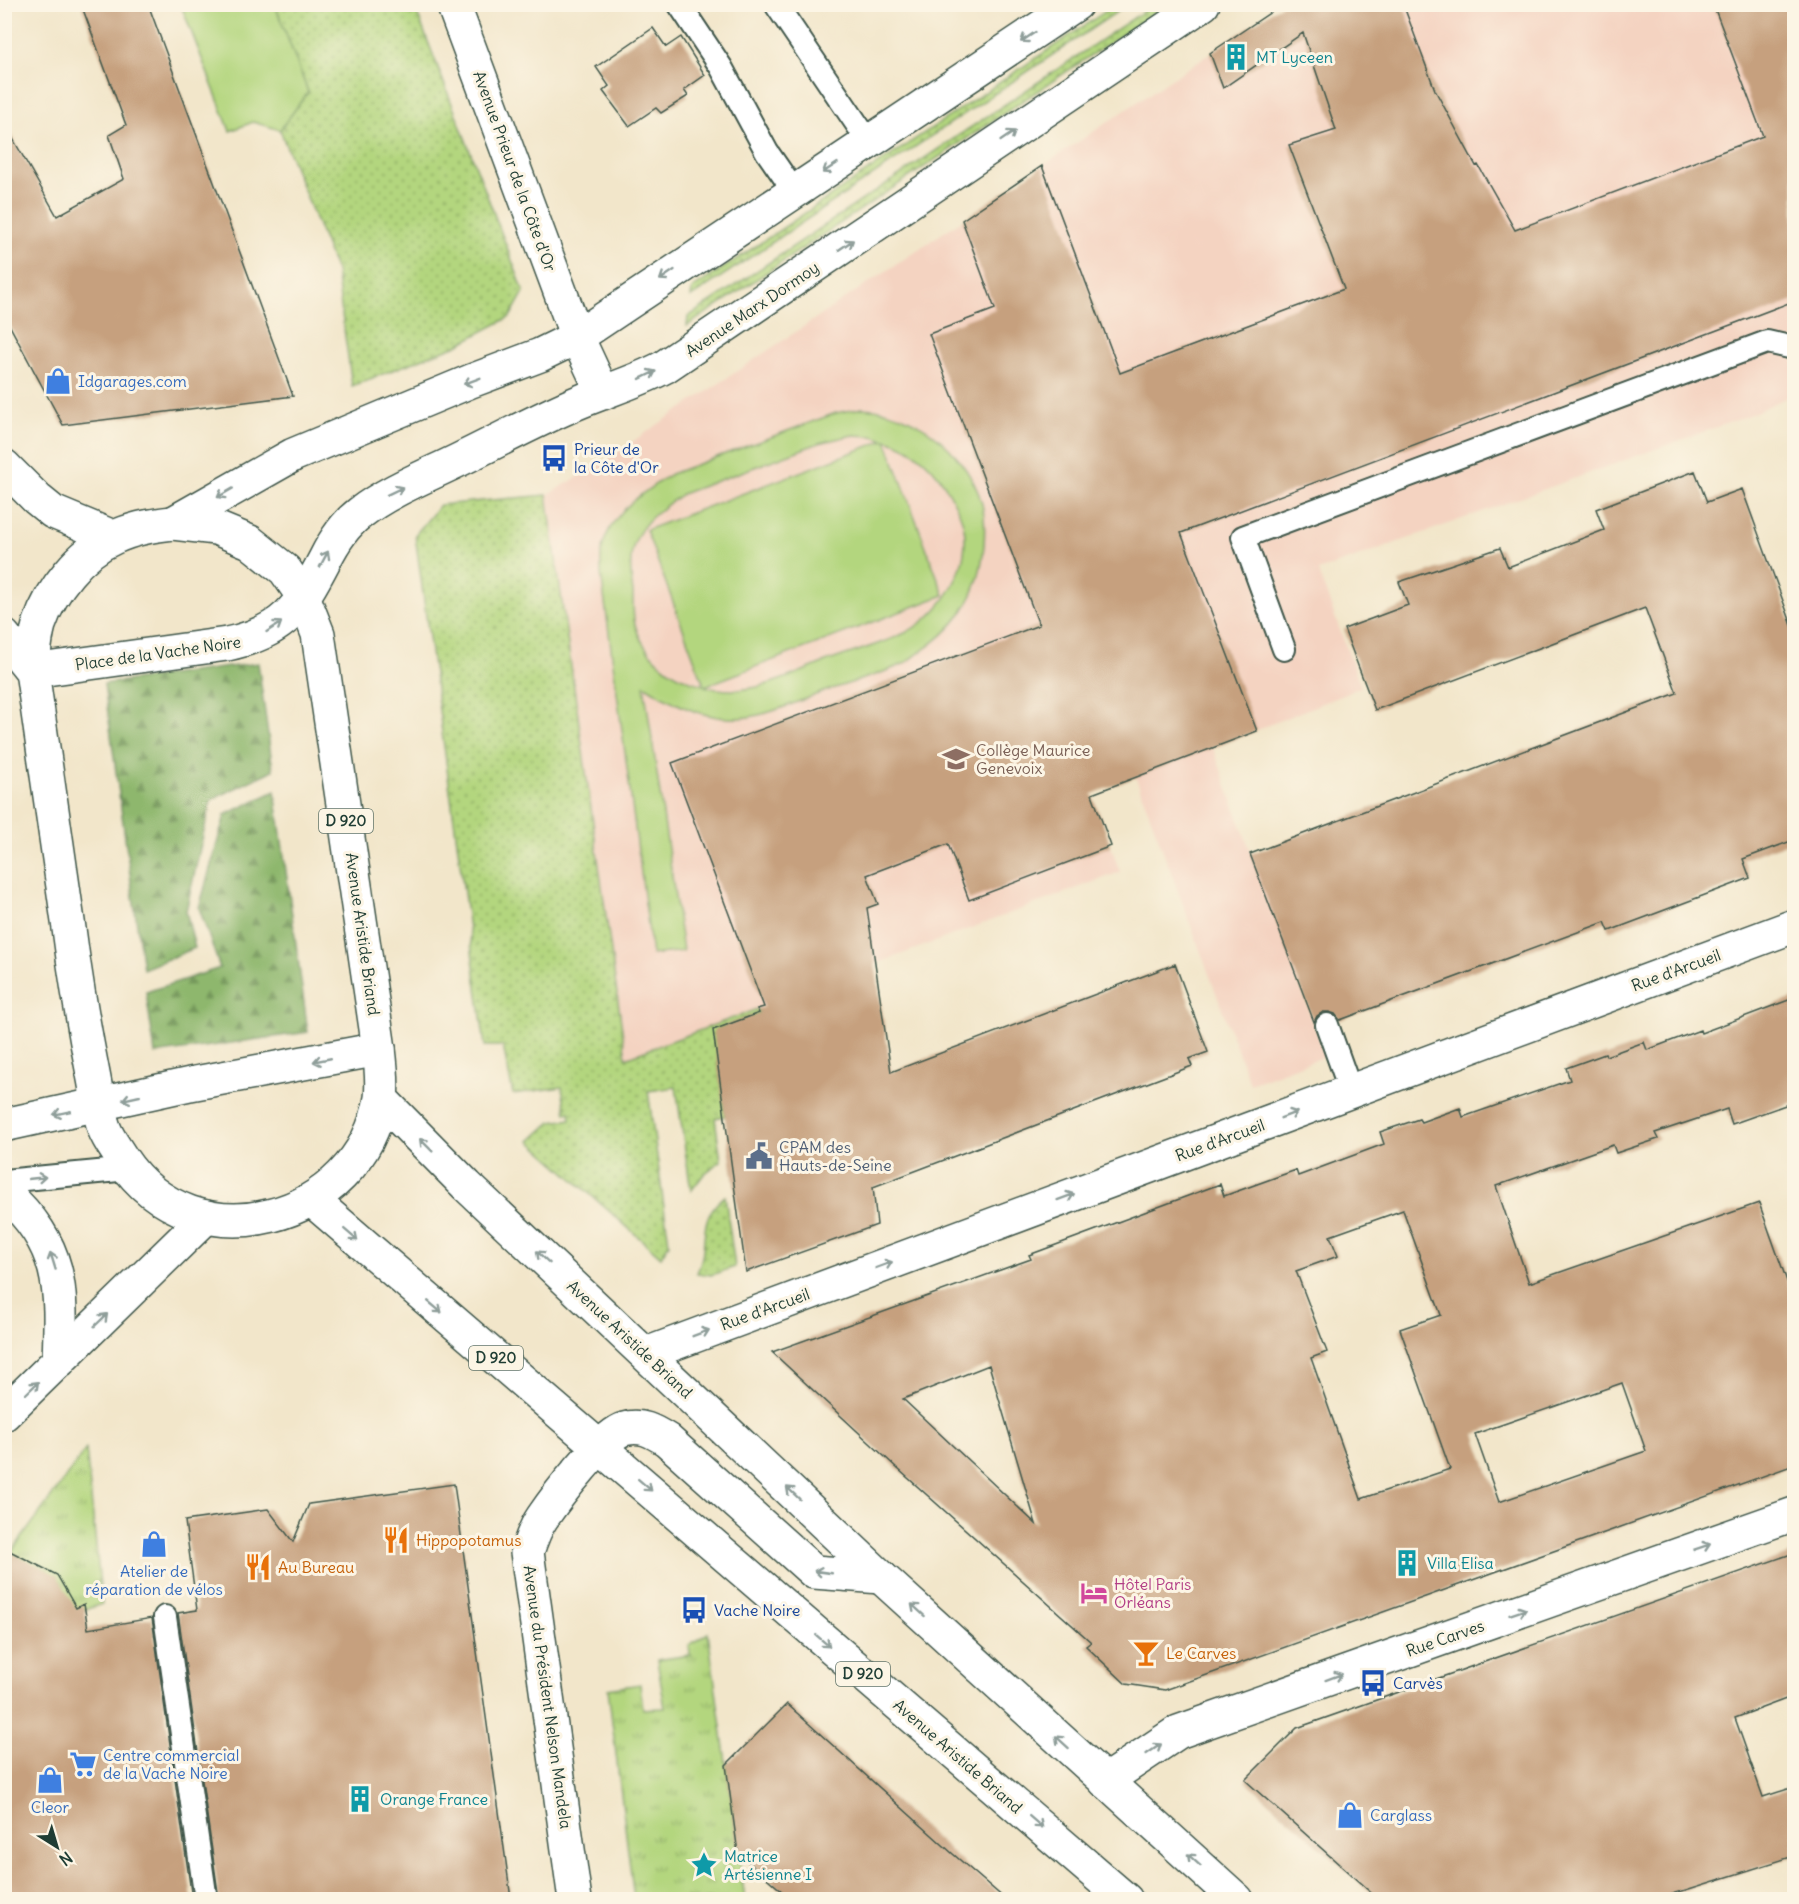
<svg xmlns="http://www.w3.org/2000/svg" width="1799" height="1904" viewBox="0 0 1799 1904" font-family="Delius,sans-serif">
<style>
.built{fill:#f4d3c1}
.grass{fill:url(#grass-dots);stroke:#698a59;stroke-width:1.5}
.forest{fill:url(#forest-firs);stroke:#567a50;stroke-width:1.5}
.park{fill:url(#park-tufts);stroke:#698a59;stroke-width:1.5}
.garden{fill:#b3d67e;stroke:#698a59;stroke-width:1.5;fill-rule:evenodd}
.building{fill:#c6a07e;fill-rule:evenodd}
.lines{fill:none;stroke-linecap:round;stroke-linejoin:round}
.lane-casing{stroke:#3f564a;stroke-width:26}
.street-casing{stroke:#3f564a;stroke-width:36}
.secondary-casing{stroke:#3f564a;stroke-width:36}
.primary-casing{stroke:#3f564a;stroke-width:36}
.lane{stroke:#fff;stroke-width:22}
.street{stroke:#fff;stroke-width:33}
.secondary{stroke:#fff;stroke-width:33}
.primary{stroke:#fff;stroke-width:33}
.oneway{stroke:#8f9e9a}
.labels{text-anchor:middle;stroke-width:6;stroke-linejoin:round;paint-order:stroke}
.shield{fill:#fcf5e5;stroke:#617469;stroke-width:1.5}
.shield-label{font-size:15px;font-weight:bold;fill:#1f3d34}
.culture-label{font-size:16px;fill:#0d838f;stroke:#fcf5e5;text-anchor:start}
.street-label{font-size:16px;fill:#1f3d34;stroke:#fcf5e5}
.shop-label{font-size:16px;fill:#366cbe;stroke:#fcf5e5;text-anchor:start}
.transit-label{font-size:16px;fill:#164399;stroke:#fcf5e5;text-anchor:start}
.education-label{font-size:16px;fill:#785e54;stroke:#fcf5e5;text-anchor:start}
.service-label{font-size:16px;fill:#4e5e75;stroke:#fcf5e5;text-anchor:start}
.food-label{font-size:16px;fill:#c56008;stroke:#fcf5e5;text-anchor:start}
.hotel-label{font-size:16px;fill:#b23c85;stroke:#fcf5e5;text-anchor:start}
</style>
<defs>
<pattern id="grass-dots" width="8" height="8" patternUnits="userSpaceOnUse" patternTransform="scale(1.5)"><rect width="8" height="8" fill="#b3d67e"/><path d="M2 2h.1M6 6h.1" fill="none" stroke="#91af68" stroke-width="1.8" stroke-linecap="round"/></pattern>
<pattern id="forest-firs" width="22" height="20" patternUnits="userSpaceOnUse" patternTransform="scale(1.5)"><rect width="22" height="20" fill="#8eb76d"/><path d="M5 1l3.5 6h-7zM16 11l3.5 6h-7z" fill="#73965a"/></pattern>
<pattern id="park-tufts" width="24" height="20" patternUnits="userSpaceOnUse" patternTransform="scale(1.5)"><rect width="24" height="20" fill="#b3d67e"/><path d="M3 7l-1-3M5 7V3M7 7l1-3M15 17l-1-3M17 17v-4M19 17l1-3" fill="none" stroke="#91af68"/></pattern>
</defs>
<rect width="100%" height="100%" fill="#fcf5e5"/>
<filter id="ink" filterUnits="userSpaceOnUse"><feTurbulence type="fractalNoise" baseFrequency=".0167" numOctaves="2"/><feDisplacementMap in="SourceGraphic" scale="12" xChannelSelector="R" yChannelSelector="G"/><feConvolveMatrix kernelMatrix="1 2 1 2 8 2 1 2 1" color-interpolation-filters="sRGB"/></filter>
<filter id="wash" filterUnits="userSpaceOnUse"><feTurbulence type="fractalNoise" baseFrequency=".008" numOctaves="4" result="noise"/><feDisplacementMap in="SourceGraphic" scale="24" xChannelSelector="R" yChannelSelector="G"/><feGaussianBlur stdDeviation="1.35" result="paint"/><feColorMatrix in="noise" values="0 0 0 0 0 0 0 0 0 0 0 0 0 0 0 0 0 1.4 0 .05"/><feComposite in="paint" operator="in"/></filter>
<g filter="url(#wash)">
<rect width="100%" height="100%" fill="#f2e6ca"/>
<path class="built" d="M1331,5H1794V394L1747,416L1318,571L1361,687L1213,748L1325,1056L1250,1084L1136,778L1126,777L1091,791L1120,872L626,1058L547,495L595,467L1243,31Z"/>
<path class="grass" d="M275,5H414L524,292L510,317L457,345L352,386L336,271L280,130L308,92Z
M1115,5H1127L691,297L692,289Z
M1153,5H1166L687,326L688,317Z
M547,495L626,1058L757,1009L759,1013L717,1029L714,1031L725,1116L715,1118L721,1161L704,1174L691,1191L676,1087L648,1091L669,1243L661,1257L530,1141L551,1122L571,1119L570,1112L566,1113L562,1087L513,1094L503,1046H485L415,535L440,505Z
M725,1196L735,1267L711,1275L697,1273C711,1243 694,1220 725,1196Z"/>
<path class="forest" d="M258,663L273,770L211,800L186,911L195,948L143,969L104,684Z
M275,791L308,1032L155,1054L146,992L220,968L199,908L225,815Z"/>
<path class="park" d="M86,1449L102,1604L81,1611L23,1695L21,1899L5,1900V1561Z
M708,1633L745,1899H634L608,1689L640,1684L643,1709L665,1708L657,1660L690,1655L689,1645Z"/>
<path class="garden" d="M181,5H275L308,92L280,130L253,122L230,131Z
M862,408C900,409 936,430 959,460C969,473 978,488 982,504C985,517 985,531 984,545C980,592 962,623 923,650C917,654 911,660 905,663C881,675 848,683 823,692C793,703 760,720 727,718C696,716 669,701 644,685L683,951L652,955L601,573C601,565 600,556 602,549C610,513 642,493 671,474L836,413ZM853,435L872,436L885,440L646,530L704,685C671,678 641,654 634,620C633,611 633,602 633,593C631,576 628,559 635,542C643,520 664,507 682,494L819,443ZM886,440C916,448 938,470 952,498C958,509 965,525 965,537C966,576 940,615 905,633C879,645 850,653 823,663C784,678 746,699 705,686L944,595Z"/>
<g id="blocks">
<path class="building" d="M81,4H148L293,396L63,425L4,315V123L57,216L124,179L109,135L126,125Z
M1283,4H1403L1435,90L1476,166L1478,165L1515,230L1763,136L1713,4H1794V301L1181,533L1257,731L1092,794L1111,846L969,900L948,844L867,875L878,904L867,908L891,1072L1175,964L1208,1052L1189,1059L1192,1066L873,1187L877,1225L746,1272L713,1030L759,1013L757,1009L764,1007L672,763L1039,625L929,334L995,309L962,220L1042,166L1120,373L1344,289L1289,145L1336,130L1303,33L1223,88L1210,53Z
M653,28L666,47L681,37L705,75L684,90L688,96L661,113L656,108L629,126L603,91L609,86L596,67Z
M1695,471L1707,502L1742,489L1794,631V840L1743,859L1750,878L1609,931L1605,922L1340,1020L1335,1014L1329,1012H1323L1317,1016L1314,1022L1250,854L1677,693L1645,608L1375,710L1344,629L1408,605L1399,582L1500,548L1508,567L1604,530L1596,509Z
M1794,998V1102L1732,1124L1727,1109L1655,1133L1658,1139L1616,1153L1613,1145L1496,1186L1529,1283L1759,1203L1794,1301V1465L1165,1690L1126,1684L1086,1646L1091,1642L898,1469L772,1352L1031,1259L1029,1255L1220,1184L1224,1196L1296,1170L1298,1176L1384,1144L1380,1132L1419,1119L1421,1122L1460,1108L1463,1117L1570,1080L1566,1068L1605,1054L1606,1056L1644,1042L1647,1050L1700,1030L1701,1033ZM1403,1210L1441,1315L1400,1329L1450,1469L1361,1499L1311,1358L1327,1352L1296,1271L1338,1256L1330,1236ZM989,1365L1036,1524L903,1399ZM1622,1383L1646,1451L1499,1502L1475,1434Z
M454,1484L511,1899H219L178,1613L197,1610L185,1521L268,1509L293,1542L309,1504Z
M4,1548L57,1575L76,1608L84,1604L88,1629L152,1618L192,1899H4Z
M1794,1553V1696L1735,1718L1763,1797L1794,1787V1856L1657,1899H1378L1245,1780L1297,1728Z
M787,1704L953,1854L1005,1899H791L738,1853L726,1765Z"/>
</g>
</g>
<g filter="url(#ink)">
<use href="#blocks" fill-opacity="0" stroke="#3f564a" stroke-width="1.5"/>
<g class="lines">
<defs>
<path id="lane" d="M679,4L721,67L767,152L794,191
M777,6L869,142
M1284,649L1243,537L1767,342L1794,348
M1327,1025L1351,1092
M4,1181L129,1169
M165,1617L206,1900"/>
<path id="street" d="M453,4L577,337
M4,1192C63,1246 62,1286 59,1361
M646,1354L1794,926
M1105,1781L1178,1732L1794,1514
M575,1900L527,1552C531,1540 535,1528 542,1518C555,1499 604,1434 624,1429C641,1424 653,1431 667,1440L814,1572L881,1577"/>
<path id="secondary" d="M577,337L603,393
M173,523L293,455L471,381L540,355L577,337L1076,4
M32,671L227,644C284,632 299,609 325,559C334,541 344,525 360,513C390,490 427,476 461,459C502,439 542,417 584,400C611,389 638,381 664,367L1203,4
M4,1125L190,1084L379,1049
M4,1414L206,1217"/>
<path id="primary" d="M4,466L37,499L53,512L113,537
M173,523L216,528L250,542L285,570L303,596L318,634L379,1049C381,1065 383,1082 381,1098C360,1222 194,1267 122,1159C116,1149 108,1139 104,1128C99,1113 97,1095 94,1079C86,1039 79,999 73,958C60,862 46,766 32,671C34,656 35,639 39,625C51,590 80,552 115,537C134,528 153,525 173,523Z
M4,636L32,671
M381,1099L467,1186L881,1577L1237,1900
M312,1200L1126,1900"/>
</defs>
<use href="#lane" class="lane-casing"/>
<use href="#street" class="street-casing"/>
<use href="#secondary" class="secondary-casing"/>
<use href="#primary" class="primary-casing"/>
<use href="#lane" class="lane"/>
<use href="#street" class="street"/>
<use href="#secondary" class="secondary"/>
<use href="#primary" class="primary"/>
</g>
<defs><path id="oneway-shaft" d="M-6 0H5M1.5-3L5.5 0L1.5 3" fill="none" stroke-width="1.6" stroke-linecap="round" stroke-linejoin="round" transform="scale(1.5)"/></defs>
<g class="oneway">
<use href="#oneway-shaft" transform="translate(1028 37) rotate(146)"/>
<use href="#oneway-shaft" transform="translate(1008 136) rotate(-34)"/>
<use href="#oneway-shaft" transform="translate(830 168) rotate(147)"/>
<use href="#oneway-shaft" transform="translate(846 245) rotate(-34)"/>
<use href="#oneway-shaft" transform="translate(667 275) rotate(146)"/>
<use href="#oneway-shaft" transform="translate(648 375) rotate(-26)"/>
<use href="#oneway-shaft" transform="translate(472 381) rotate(159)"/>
<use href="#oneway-shaft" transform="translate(395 491) rotate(-26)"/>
<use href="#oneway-shaft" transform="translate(225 493) rotate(150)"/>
<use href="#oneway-shaft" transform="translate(324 559) rotate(-62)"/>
<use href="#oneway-shaft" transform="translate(274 627) rotate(-33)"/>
<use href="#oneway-shaft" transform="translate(322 1060) rotate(169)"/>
<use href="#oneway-shaft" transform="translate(131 1098) rotate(167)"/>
<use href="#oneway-shaft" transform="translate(62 1113) rotate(168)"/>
<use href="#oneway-shaft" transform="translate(1289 1115) rotate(-21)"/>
<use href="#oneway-shaft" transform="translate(426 1145) rotate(-135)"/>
<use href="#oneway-shaft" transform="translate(37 1178) rotate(-6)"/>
<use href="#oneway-shaft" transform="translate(1066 1197) rotate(-20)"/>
<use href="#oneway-shaft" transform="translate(351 1235) rotate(41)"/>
<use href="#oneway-shaft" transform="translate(543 1257) rotate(-137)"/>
<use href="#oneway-shaft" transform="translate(53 1261) rotate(-107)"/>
<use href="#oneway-shaft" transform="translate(884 1265) rotate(-20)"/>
<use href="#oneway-shaft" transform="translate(435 1307) rotate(40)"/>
<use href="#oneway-shaft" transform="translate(101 1320) rotate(-44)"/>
<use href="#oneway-shaft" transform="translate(701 1333) rotate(-21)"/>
<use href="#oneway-shaft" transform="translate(32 1388) rotate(-44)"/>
<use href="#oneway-shaft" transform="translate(645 1485) rotate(41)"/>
<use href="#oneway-shaft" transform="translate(793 1493) rotate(-137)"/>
<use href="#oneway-shaft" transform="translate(1702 1547) rotate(-19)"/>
<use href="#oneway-shaft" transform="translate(823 1572) rotate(-172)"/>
<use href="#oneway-shaft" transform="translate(918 1610) rotate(-138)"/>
<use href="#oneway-shaft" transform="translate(1518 1612) rotate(-19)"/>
<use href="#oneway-shaft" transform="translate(823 1641) rotate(41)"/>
<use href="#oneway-shaft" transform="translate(1334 1677) rotate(-20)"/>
<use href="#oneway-shaft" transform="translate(1062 1742) rotate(-138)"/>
<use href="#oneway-shaft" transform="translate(1154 1749) rotate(-34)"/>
<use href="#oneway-shaft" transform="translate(1036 1822) rotate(41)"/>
<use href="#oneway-shaft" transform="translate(1194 1860) rotate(-138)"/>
</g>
</g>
<defs>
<symbol id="building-bare" viewBox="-9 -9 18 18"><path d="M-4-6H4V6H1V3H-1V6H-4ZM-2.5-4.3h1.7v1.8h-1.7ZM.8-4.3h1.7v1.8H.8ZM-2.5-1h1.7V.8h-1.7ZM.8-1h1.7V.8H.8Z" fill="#0f9aa8" stroke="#fcf5e5" stroke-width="2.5" paint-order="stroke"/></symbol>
<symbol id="shop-bare" viewBox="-9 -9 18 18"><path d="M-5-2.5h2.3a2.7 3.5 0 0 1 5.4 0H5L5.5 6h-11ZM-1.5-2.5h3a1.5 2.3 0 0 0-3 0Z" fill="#3f7fe0" stroke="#fcf5e5" stroke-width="2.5" paint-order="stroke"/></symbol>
<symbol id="bus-bare" viewBox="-9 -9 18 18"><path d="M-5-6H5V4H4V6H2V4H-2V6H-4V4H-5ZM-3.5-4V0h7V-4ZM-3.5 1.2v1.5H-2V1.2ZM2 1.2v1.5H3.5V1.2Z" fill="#1a4fb4" stroke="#fcf5e5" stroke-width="2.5" paint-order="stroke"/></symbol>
<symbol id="school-bare" viewBox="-9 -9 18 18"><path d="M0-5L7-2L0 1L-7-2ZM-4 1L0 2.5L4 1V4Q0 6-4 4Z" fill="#8d6e63" stroke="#fcf5e5" stroke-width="2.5" paint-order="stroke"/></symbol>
<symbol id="civic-bare" viewBox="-9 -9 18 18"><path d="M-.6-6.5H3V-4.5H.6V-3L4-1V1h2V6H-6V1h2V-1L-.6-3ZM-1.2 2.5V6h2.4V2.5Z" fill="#5c6f8a" stroke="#fcf5e5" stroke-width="2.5" paint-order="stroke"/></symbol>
<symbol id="restaurant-bare" viewBox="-9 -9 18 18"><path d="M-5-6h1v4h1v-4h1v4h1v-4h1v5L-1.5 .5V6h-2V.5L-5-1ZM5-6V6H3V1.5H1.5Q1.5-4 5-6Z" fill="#e8710a" stroke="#fcf5e5" stroke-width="2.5" paint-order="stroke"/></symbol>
<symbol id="hotel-bare" viewBox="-9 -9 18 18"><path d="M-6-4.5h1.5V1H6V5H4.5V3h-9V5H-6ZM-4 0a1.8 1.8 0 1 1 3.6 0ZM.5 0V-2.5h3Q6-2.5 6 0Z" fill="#d1479c" stroke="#fcf5e5" stroke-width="2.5" paint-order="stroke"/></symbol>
<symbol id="bar-bare" viewBox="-9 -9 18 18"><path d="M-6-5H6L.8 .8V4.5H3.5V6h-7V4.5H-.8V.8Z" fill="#e8710a" stroke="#fcf5e5" stroke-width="2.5" paint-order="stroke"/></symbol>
<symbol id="supermarket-bare" viewBox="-9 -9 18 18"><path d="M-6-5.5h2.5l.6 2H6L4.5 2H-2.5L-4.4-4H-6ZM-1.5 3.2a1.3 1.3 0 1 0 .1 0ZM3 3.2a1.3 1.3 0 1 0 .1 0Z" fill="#3f7fe0" stroke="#fcf5e5" stroke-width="2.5" paint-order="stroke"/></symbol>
<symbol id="sight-bare" viewBox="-9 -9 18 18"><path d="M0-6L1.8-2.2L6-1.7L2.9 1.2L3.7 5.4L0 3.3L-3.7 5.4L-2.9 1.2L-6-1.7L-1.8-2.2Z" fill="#0f9aa8" stroke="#fcf5e5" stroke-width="2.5" paint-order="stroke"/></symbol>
</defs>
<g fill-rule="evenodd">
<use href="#building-bare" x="1217" y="38" width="38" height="38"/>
<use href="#shop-bare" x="39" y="362" width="38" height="38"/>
<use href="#bus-bare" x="535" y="439" width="38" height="38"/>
<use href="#school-bare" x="937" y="740" width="38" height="38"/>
<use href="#civic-bare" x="740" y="1137" width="38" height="38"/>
<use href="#restaurant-bare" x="377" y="1521" width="38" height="38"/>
<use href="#shop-bare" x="135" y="1525" width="38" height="38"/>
<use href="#building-bare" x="1388" y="1544" width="38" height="38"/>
<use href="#restaurant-bare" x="239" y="1548" width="38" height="38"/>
<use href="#hotel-bare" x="1075" y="1574" width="38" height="38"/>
<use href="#bus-bare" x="675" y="1591" width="38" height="38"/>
<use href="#bar-bare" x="1127" y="1634" width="38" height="38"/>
<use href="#bus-bare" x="1354" y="1664" width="38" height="38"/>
<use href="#supermarket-bare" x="64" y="1745" width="38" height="38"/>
<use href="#shop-bare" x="31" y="1761" width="38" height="38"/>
<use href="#building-bare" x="341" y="1780" width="38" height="38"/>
<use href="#shop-bare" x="1331" y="1796" width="38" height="38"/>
<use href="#sight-bare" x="685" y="1846" width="38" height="38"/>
</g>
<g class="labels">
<g class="shield">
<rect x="319" y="809" width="54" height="24" rx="4.5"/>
<rect x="469" y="1346" width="54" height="24" rx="4.5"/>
<rect x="836" y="1662" width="54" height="24" rx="4.5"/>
</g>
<g class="shield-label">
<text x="346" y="826">D 920</text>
<text x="496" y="1363">D 920</text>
<text x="863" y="1679">D 920</text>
</g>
<g class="culture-label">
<text x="1256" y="63">MT Lyceen</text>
<text x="1427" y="1569">Villa Elisa</text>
<text x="380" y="1805">Orange France</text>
<text x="724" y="1862">Matrice<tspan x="724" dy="18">Artésienne I</tspan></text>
</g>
<g class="street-label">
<text transform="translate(515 171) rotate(70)" y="6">Avenue Prieur de la Côte d'Or</text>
<text transform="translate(752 309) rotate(-34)" y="6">Avenue Marx Dormoy</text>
<text transform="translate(158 653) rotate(-8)" y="6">Place de la Vache Noire</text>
<text transform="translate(363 934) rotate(82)" y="6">Avenue Aristide Briand</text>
<text transform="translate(1676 970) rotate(-20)" y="6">Rue d'Arcueil</text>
<text transform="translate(1220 1140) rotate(-20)" y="6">Rue d'Arcueil</text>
<text transform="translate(765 1309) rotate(-20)" y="6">Rue d'Arcueil</text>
<text transform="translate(630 1339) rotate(43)" y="6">Avenue Aristide Briand</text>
<text transform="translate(1445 1638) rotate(-19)" y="6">Rue Carves</text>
<text transform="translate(548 1697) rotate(82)" y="6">Avenue du Président Nelson Mandela</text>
<text transform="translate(958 1756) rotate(41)" y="6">Avenue Aristide Briand</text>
</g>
<g class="shop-label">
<text x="78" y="387">Idgarages.com</text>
<text x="154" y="1577" text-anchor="middle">Atelier de<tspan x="154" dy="18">réparation de vélos</tspan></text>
<text x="103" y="1761">Centre commercial<tspan x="103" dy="18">de la Vache Noire</tspan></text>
<text x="50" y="1813" text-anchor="middle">Cleor</text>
<text x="1370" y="1821">Carglass</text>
</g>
<g class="transit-label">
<text x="574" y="455">Prieur de<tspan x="574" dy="18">la Côte d'Or</tspan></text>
<text x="714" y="1616">Vache Noire</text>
<text x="1393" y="1689">Carvès</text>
</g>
<g class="education-label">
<text x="976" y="756">Collège Maurice<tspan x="976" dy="18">Genevoix</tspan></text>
</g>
<g class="service-label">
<text x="779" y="1153">CPAM des<tspan x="779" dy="18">Hauts-de-Seine</tspan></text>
</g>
<g class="food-label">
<text x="416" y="1546">Hippopotamus</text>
<text x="278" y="1573">Au Bureau</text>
<text x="1166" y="1659">Le Carves</text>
</g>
<g class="hotel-label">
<text x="1114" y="1590">Hôtel Paris<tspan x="1114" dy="18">Orléans</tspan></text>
</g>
</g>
<rect width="1799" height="1904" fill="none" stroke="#fcf5e5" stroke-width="24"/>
<g transform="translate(57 1847) rotate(143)" stroke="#fcf5e5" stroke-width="4.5" paint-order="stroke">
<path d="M0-4.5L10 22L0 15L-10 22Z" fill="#1f3d34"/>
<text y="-9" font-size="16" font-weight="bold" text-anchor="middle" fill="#1f3d34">N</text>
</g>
</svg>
